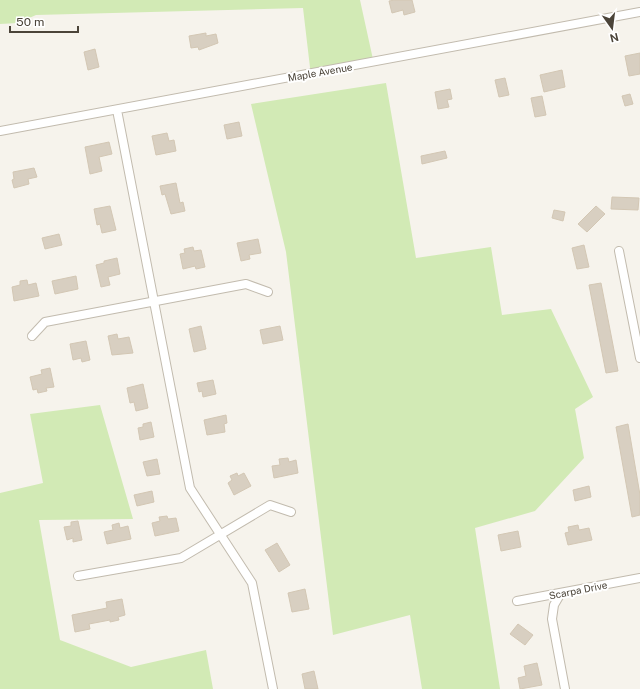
<svg xmlns="http://www.w3.org/2000/svg" width="640" height="689" viewBox="0 0 640 689" font-family="'Public Sans',sans-serif">
<style>
.green{fill:#d2eab5}
.building{fill:#d8cfc1;stroke:#d3c7b4}
.lines{fill:none;stroke-linecap:round;stroke-linejoin:round}
.street-casing{stroke:#c2bbae;stroke-width:10}
.street{stroke:#fff;stroke-width:8}
.labels{text-anchor:middle;stroke-width:4;stroke-linejoin:round;paint-order:stroke}
.street-label{font-size:10px;fill:#4b4439;stroke:#fff}
</style>
<rect width="100%" height="100%" fill="#f6f3ec"/>
<path class="green" d="M0,0H360L374,64L311,76L303,8L36,15L18,23L0,24Z
M386,83L416,258L491,247L502,315L551,309L593,397L575,409L584,458L535,511L475,528L500,689H422L410,615L333,635L286,252L251,104Z
M100,405L133,519L39,520L60,640L131,667L206,650L213,689H0V493L43,483L30,414Z"/>
<path class="building" d="M395,0H412L415,12L404,15L403,10L392,13L389,1Z
M206,33V36L216,34L218,43L199,50L198,47L191,48L189,36Z
M95,49L99,67L88,70L84,52Z
M640,53V74L629,76L625,56Z
M562,70L565,87L544,92L540,75Z
M505,78L509,95L499,97L495,80Z
M450,89L452,99L447,100L449,107L438,109L435,92Z
M630,94L633,104L625,106L622,96Z
M542,96L546,115L535,117L531,98Z
M239,122L242,136L227,139L224,125Z
M167,133L169,141L174,140L176,151L156,155L152,136Z
M109,142L112,154L99,157L102,171L90,174L85,147Z
M445,151L447,158L422,164L421,156Z
M34,168L37,177L28,179L29,184L14,188L12,180L14,179L13,172Z
M176,183L180,203L183,202L185,211L171,214L165,194L162,195L160,186Z
M612,197L639,198L638,210L611,209Z
M110,206L116,230L102,233L100,224L97,225L94,209Z
M596,206L605,214L587,232L578,224Z
M554,210L565,212L563,221L552,218Z
M59,234L62,245L45,249L42,238Z
M258,239L261,253L249,255L250,259L241,261L237,243Z
M584,245L589,267L577,269L572,248Z
M193,247L194,251L201,250L205,267L196,269L195,266L183,269L180,254L185,253L184,249Z
M117,258L120,274L108,277L110,285L101,287L96,265L104,263V261Z
M76,276L78,289L55,294L52,281Z
M27,280L28,285L36,283L39,296L14,301L12,287L20,285V281Z
M601,283L618,371L606,373L589,285Z
M201,326L206,349L194,352L189,329Z
M280,326L283,340L263,344L260,330Z
M117,334L118,339L129,337L133,353L112,355L108,336Z
M86,341L90,360L82,362L81,358L73,360L70,344Z
M50,368L54,387L46,388L47,391L38,393L37,389L33,390L30,377L42,374L41,370Z
M213,380L216,394L203,397L202,391L199,392L197,383Z
M143,384L148,408L136,411L134,402L130,403L127,388Z
M226,415L227,423L224,424L225,432L207,435L204,420Z
M151,422L154,437L140,440L138,428L143,427V424Z
M628,424L640,495V515L632,517L616,427Z
M288,458L289,462L296,460L298,473L274,478L272,466L280,465L279,459Z
M157,459L160,474L147,476L143,462Z
M237,473L238,476L244,473L251,486L234,495L228,483L232,480L230,476Z
M589,486L591,497L575,501L573,490Z
M152,491L154,502L137,506L134,495Z
M167,516L168,519L176,518L179,531L155,536L152,523L160,521L159,517Z
M78,521L82,540L73,542V538L67,540L64,527L71,526V522Z
M119,523L120,528L128,526L131,539L107,544L104,532L113,530L112,525Z
M578,525L579,530L589,528L592,540L568,545L565,533L569,532L568,527Z
M518,531L521,547L501,551L498,535Z
M277,543L290,565L279,572L265,550Z
M305,589L309,609L292,612L288,593Z
M122,599L125,615L118,617L119,620L110,622V620L89,624L90,629L75,632L72,615L107,608L106,602Z
M518,624L533,635L525,645L510,634Z
M537,663L542,685L520,689L518,678L526,676L524,666Z
M314,671L318,689H305L302,674Z"/>
<g class="lines">
<defs>
<path id="street" d="M117,110L190,488L252,583L273,689
M0,131L640,12
M619,251L640,358
M32,336L45,322L246,284L268,292
M78,576L181,558L270,505L291,512
M561,593L554,605L552,619L565,689
M517,601L640,578"/>
</defs>
<use href="#street" class="street-casing"/>
<use href="#street" class="street"/>
</g>
<g class="labels">
<g class="street-label">
<text transform="translate(320 72) rotate(-10)" y="4">Maple Avenue</text>
<text transform="translate(578 590) rotate(-11)" y="4">Scarpa Drive</text>
</g>
</g>
<g transform="translate(612 28) rotate(166)" stroke="#ffffff" stroke-width="3" paint-order="stroke">
<path d="M0-3L7 15L0 10L-7 15Z" fill="#4b4439"/>
<text y="-6" font-size="11" font-weight="bold" text-anchor="middle" fill="#4b4439">N</text>
</g>
<path d="M10 26v6h68v-6" fill="none" stroke="#4b4439" stroke-width="2"/>
<text x="16" y="26" font-size="12" fill="#4b4439" stroke="#ffffff" stroke-width="3" paint-order="stroke">50 m</text>
</svg>
